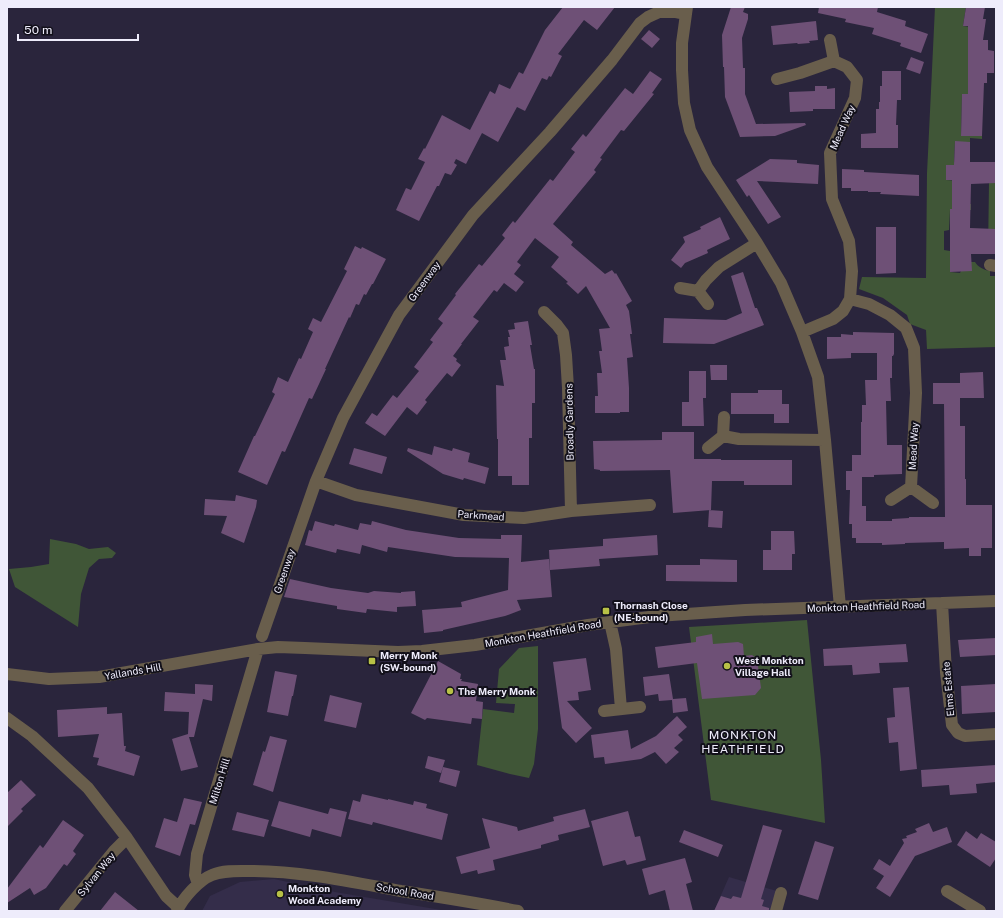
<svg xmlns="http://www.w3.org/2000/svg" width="1003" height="918" viewBox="0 0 1003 918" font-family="'Public Sans',sans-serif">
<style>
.built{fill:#342d4a}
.green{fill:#405637}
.building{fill:#6e5076}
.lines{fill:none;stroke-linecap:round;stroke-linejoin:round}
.minor{stroke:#695e4c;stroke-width:12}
.poi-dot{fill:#b8c146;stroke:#12101a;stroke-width:1.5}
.labels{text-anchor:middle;stroke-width:4;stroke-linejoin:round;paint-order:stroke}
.street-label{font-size:10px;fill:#eeecfb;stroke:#12101a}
.poi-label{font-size:10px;font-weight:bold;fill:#eeecfb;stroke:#12101a;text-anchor:start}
.quarter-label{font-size:12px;letter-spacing:1px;fill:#eeecfb;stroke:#12101a}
</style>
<rect width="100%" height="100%" fill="#2a253c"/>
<path class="built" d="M729,877L777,891L773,911H714Z
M274,879L335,892L447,911H202L210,896L240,882Z"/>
<path class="green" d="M935,7H966L963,26L984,29L976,31L983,95H962L961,136H982V139L970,138V142H955L954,162L961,166H946V180L961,181V183H952V203L971,204V210H950L949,230L944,231V250L950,251V272L960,273L961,271H971V262H975C978,267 984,270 990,271V276H996V347L927,349L926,330L910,324L907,315L883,298L859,289L862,277L926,278L927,173L928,153Z
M989,183H996V229H991V254H988Z
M50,539L76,544L89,549L108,547L116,553L112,558L99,559L89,568L81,594L78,627L15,587L9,569L31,567L49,564Z
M807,620L821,760L825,823L711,800L689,627Z
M538,646V729L534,764L529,778L510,774L477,765L483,709L514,713L515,704L496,703L499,669L519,648Z"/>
<path class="building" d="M563,7H615L597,30L584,20L558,54L562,56L551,77L549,76L547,80L542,78L525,111L517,107L498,142L482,133L466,164L456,159L454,163L457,165L451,175L445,173L439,186H437L419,221L396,210L406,188L411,190L425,162L418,159L424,148L425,149L442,115L470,130L490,91L495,94L499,84L510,89L519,72L523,74L545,30Z
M731,7H745L743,12L748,14V19L742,38L743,68H745V94L756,124L805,123L806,125L775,136L740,137L725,97L724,67H723L722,35Z
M819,7H878L877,12L906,21L905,26L928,34L921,53L900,46L901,43L872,34L874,28L845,22L846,19L818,13Z
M966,7H985L983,19H986L983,40H988V50L994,51V73H987V83H984L982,136H961L962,94H968V26H963Z
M816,21L818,40L809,41L810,43L798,44L797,43L773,45L771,26Z
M649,30L660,39L652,48L641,39Z
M911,57L924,62L920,74L906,69Z
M650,71L662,79L652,93L654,94L624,131L621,130L600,158L602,159L594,170L596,172L553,224L573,242L571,245L605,274L612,270L615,274L616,273L632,301L626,305L629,311L632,334H630L633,357L627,358L629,388V412H620V413H595V396H598L597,373H602L599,351H602L599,329L610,328L586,286L578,294L566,283L568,282L551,267L559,257L535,238L517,262L521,265L514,274L524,282L516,292L504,283L497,292L494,290L473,317L479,321L461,344H462L453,356L457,359L456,361L461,365L452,377L447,373L425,400L427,402L417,415L407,407L385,436L365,423L372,413L377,416L393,395L397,398L419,371L414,367L433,342L430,340L443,323L438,319L456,295L455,294L479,264L482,266L505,238L502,235L513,221L515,223L550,179L553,181L575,152L571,149L583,134L586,137L625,88L633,94Z
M882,71H901V100H897L896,125H898V148H861V134L876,133V109H879V102H880V86H882Z
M815,86H827V89L835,88V109H813V111L790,112L789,92L815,91Z
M955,141L970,142V162H996V183L971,184L970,228L996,229V254H971L972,271L950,272V209H952V180H946V165H954Z
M770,159L797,160V163L819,165L818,184L757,181L781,217L768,224L749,195L747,197L736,180Z
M842,169L864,170V172L919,175V196L880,194L881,192H868V191H851V188H842Z
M720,217L730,239L707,250L708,253L685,263L681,268L671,260L685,242L683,237L701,229L700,227Z
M876,227H896V273L876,274Z
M355,246L361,249L362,247L386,259L373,284H372L366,295L364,294L359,305L356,304L350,318L349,317L325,369H326L312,399L309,398L285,452L282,451L267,485L238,472L254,436H255L275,394L272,392L278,377L288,382L299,358L301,359L313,332L308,329L313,318L321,322L347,271L344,269Z
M743,272L755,308H757L764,325L714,344L663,343L664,318L726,320L742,313L731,276Z
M528,321L532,345H530L534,369H535V403H532V438H529V485H512V476H498V439H497L496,385L504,386L500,360H506L504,347L509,346L508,337H510L508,330L515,329L514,323Z
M853,332L894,333V354L893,356H892V378H890L891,401H886L887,445H902V474L874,475V477H862V506H866V521H892V519L909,518V517H945L944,404H933V383H960V373L983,372L984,398H960V426H965V479H966V505H992V548H981V556H969V548L944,549V542L905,543V544L882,545V543H856V538H852V524H849L850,490H846V471H852V455H861V422H862V405H866L865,380H877V353H851V358L827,359V337H841V334L853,335Z
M710,365H727V380H711Z
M689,371H706V398H703L704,426H682V402H689Z
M758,390H782V404H789V423H774V414H731V393H758Z
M662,432H694V459H721V460H792V485H744V481H712L711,510L673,513L670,470L600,471V470L594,469L593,441L662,440Z
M434,446L452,451L453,448L470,453L468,462L489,468L485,484L464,478L463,480L443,474L407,451L408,448L432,455Z
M354,448L387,457L382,474L349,464Z
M236,495L257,500L256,507L244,543L221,533L227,516L204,515L205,499L235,501Z
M709,510L723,511L722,528L708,527Z
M315,521L334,526L335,524L358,530L360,523L371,525L372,521L406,530L459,538L501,539V535H522L521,562L549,559L552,597L517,600L521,610L505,616L443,630V631L424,633L422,610L462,607L461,602L508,590L509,558L455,557L388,547L387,552L362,545L360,554L337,549L336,553L305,545L309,530L312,531Z
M771,531H794L795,554H792V570H763V550H771Z
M657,535L658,555L599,559L600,566L550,570L549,550L603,546V539Z
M700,559L737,560V582L666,581V565H700Z
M290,579L331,588L368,593L374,591L401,593V592L415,591L416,606L397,607V612L367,609L366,613L337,609V606L284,597Z
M712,634L713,644L738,642L743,644L744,656L752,655L757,659L761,688L755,695L702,699L697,663L658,668L655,647L696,642V637Z
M996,638V655L960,657L958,640Z
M906,644L908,662L879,663L880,673L853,675L852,665L824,666L823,649Z
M586,658L591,690L578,692L579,700L567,701L592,728L576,743L562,728L553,662Z
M438,661L461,674L460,679H462L461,681L478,684L476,701L483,702L482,719L472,718L471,724L427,718L425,720L411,713Z
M275,671L297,675L293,696H292L288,716L267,712Z
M669,674L673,699L686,698L688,711L673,713L672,700L659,701L658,694L645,696L643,677Z
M195,684L213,685L212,701L203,699L194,737H189L198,767L181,771L172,739L188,734L189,712L164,711L165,692L195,694Z
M996,684V712L962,714L961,686Z
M909,687L917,769L900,771L898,742L889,743L887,718L895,717L893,688Z
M330,695L362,703L356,728L324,721Z
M107,707V714L122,713L124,746H126L125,751L140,756L134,776L97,765L99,758L93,757L99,734L58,737L57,710Z
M677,716L687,727L678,735L683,740L674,748L679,752L666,764L655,752L641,759L605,764L604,757L594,758L591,735L628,730L631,749L656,736Z
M270,736L287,740L273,792L253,785L263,751L265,752Z
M428,756L445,760L441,773L425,768Z
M996,765V782L976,784L977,793L950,795L949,785L922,787L921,770Z
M443,767L460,771L456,787L439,782Z
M21,780L36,795L21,809L23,811L7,827V793Z
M362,794L388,800V799L413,805L414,801L427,804L426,808L448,814L442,840L373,822L372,825L348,819L353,800L360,802Z
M184,798L202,802L195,825L190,824L180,856L155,847L164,818L177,822Z
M279,801L328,814L330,808L347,812L341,837L312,829L310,837L271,826Z
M585,809L590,827L558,835L559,840L541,845V848L493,860L495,870L478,874L477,870L461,874L456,857L490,848L482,818L517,827L518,831L554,821L553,817Z
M628,811L635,837L640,836L646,860L627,865L625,860L603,866L591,821Z
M237,812L269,820L264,837L232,830Z
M63,820L84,835L73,851L76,854L67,866L64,864L46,888L34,895L30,888L7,903V889L40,845L43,848Z
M929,823L933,832L947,827L952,842L915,856L890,897L876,888L884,876L873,869L879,859L890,866L904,843L902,839L907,838L906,836L917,832L915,829Z
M763,825L782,830L761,899L764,900L762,906L769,908V911H714L721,896L731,899L733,896L741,898Z
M684,830L723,845L718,857L679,842Z
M966,831L977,839L981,833L996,842V858L990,867L957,845Z
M815,841L834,847L818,900L798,894Z
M685,858L692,882L686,884L693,911H670L665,890L649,895L642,869Z
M115,892L139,911H100Z"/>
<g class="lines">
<path class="minor" d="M686,14L682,43V70L684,103L690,130L707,167L757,243L781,283L802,332L818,377L825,440L840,607
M830,40L834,61
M777,79L800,73L834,61L847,67L857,80L855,98L830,153L832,199L849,241L852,271L850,299L843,311L833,319L802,332
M990,265L996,266
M680,288L698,291L708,304
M698,291L706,280L719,267L757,243
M850,299L869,304L890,315L906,328L914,348L916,393L911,487
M544,312L557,325L563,333L566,355L568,388L571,511
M723,436L739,439L825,440
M708,448L723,436L724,417
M316,481L356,495L399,503L464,515L524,518L571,511L650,505
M891,500L911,487L933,503
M942,603L946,672L952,725L958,733L965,736L996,734
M610,622L616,649L621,709
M262,636L316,481L343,418L399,315L473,215L550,132L612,60L640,23L648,17L659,12H676L686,14L687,7
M7,674L49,679L99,677L258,649L278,647L305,648L398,652L422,651L475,645L588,625L657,616L745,610L942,603L996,601
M604,711L640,707
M7,718L32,736L88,788L127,838L166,896L178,907
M198,884L195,875L197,854L258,649
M947,891L980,911
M65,911L114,851L127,838
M177,911C183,898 199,880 212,875C224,870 239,871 251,871C302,871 352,882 401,891C440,897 479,903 518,911
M776,911L781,893"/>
</g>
<g class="poi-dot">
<rect x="602" y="607" width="8" height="8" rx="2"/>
<rect x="368" y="657" width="8" height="8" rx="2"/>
<circle cx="727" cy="666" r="4"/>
<circle cx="450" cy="691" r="4"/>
<circle cx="280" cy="894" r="4"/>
</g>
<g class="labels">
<g class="street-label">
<text transform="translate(842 127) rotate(-66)" y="4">Mead Way</text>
<text transform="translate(424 281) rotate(-54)" y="4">Greenway</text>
<text transform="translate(569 422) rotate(-91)" y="4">Broadly Gardens</text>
<text transform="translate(913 446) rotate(-87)" y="4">Mead Way</text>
<text transform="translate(481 515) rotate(4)" y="4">Parkmead</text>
<text transform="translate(284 571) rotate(-71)" y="4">Greenway</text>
<text transform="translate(866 606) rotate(-2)" y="4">Monkton Heathfield Road</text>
<text transform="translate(543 633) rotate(-10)" y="4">Monkton Heathfield Road</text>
<text transform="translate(133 671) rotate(-10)" y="4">Yallands Hill</text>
<text transform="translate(948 689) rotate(-95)" y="4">Elms Estate</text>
<text transform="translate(219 781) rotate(-73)" y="4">Milton Hill</text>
<text transform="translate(96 874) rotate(-51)" y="4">Sylvan Way</text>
<text transform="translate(405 891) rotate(10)" y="4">School Road</text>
</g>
<g class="poi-label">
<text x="614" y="609">Thornash Close<tspan x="614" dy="12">(NE-bound)</tspan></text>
<text x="380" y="659">Merry Monk<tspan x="380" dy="12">(SW-bound)</tspan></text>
<text x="735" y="664">West Monkton<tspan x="735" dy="12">Village Hall</tspan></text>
<text x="458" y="695">The Merry Monk</text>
<text x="288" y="892">Monkton<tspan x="288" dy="12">Wood Academy</tspan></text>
</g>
<g class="quarter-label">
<text x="743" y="739">MONKTON<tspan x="743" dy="14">HEATHFIELD</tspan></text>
</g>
</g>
<rect width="1003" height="918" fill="none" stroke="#eeecfb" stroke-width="16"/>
<path d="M18 34v6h120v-6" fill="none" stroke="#eeecfb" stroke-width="2"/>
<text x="24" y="34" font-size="12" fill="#eeecfb" stroke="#12101a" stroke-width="3" paint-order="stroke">50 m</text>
</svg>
